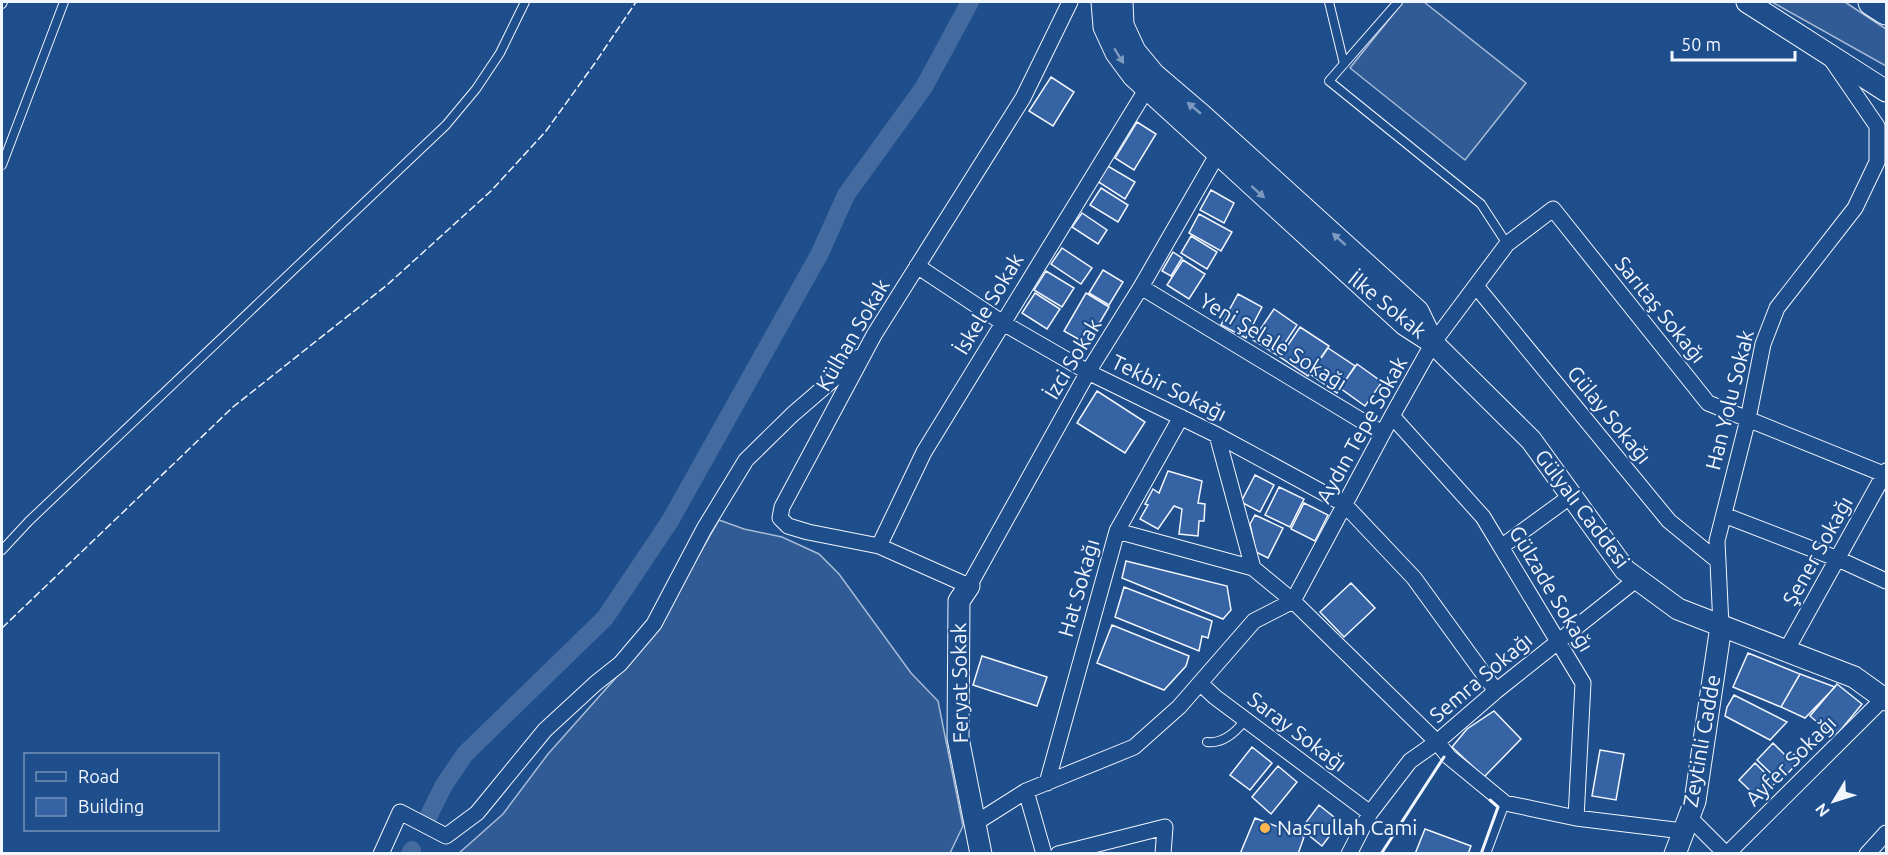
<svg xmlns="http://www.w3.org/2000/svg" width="1888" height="855" viewBox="0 0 1888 855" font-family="Ubuntu,sans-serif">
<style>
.built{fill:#305b95;stroke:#a8bbd7;stroke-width:1.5}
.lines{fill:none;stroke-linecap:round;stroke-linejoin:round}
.canal{stroke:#446ba0;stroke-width:18}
.building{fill:#3563a3;stroke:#f2f6ff;stroke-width:1.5}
.lane-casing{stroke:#f2f6ff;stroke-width:10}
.street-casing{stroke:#f2f6ff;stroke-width:17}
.secondary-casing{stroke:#f2f6ff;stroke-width:23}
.highway-casing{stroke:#f2f6ff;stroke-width:29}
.lane{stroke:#1f4e8c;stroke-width:8}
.street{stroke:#1f4e8c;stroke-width:15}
.secondary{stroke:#1f4e8c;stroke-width:21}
.highway{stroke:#1f4e8c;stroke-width:27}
.fence{stroke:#f2f6ff;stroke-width:1.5;stroke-dasharray:8 3;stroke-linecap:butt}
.wall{stroke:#f2f6ff;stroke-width:3}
.oneway{fill:#7e9ac0}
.poi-dot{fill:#ffb74d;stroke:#1f4e8c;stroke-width:2}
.labels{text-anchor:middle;stroke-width:4.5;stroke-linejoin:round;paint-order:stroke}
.street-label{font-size:21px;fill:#f2f6ff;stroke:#1f4e8c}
.poi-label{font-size:21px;fill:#f2f6ff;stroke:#1f4e8c;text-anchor:start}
</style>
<rect width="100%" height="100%" fill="#1f4e8c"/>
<path class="built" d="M1403,2H1424L1526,83L1465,160L1350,68Z
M1772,2H1845L1886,29V66Z
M719,520L744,529L782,537L819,554L839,574L911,673L938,701L963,826L950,853L458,854L503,814L548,754L621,672L669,607Z"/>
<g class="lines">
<path class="canal" d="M428,817L444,785L465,754L605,618L670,521L820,253L846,195L924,87L970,2
M410,854L412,850"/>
</g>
<path class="building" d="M1051,77L1074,92L1053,126L1029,111Z
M1137,122L1156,134L1134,170L1115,158Z
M1106,165L1135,182L1125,199L1097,181Z
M1101,188L1128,205L1118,222L1090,205Z
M1211,190L1234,203L1224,223L1200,210Z
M1082,213L1107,230L1098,244L1072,227Z
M1199,214L1232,232L1221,251L1189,233Z
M1191,236L1217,252L1207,269L1181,253Z
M1062,248L1092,268L1081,284L1051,264Z
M1173,252L1182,258L1171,276L1162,271Z
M1183,260L1205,274L1189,299L1167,285Z
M1103,270L1123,282L1109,305L1089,293Z
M1046,271L1074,288L1062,307L1034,290Z
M1035,293L1060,309L1047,329L1022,313Z
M1086,293L1109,307L1087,344L1064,331Z
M1238,294L1262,307L1246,338L1221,325Z
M1274,309L1297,325L1277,355L1253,340Z
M1300,327L1329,346L1308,376L1280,357Z
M1328,348L1355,366L1337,393L1310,374Z
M1357,364L1382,382L1365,406L1340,388Z
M1097,391L1145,422L1125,453L1077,423Z
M1168,471L1202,481L1198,503L1205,504L1204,521H1199L1198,536L1179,534L1182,509L1174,506L1158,529L1140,519L1148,505L1145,504L1153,489L1159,493Z
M1255,475L1274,485L1260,512L1241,502Z
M1279,487L1304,499L1290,527L1265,515Z
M1304,503L1328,515L1315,541L1291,529Z
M1255,515L1283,528L1268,558L1256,552L1250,524Z
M1126,561L1227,586L1231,610L1223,619L1122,578Z
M1351,583L1375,608L1344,637L1320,612Z
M1124,587L1212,621L1208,638L1202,636L1199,651L1115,617Z
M1112,625L1189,656L1186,666L1164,690L1097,663Z
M1748,653L1800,674L1781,707L1733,687Z
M982,656L1047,677L1037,706L973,685Z
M1800,674L1835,687L1805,718L1781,707Z
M1837,684L1862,704L1835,737L1810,716Z
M1734,695L1787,722L1770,740L1725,716L1727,707Z
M1494,711L1521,739L1484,777L1452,747L1467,729Z
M1773,743L1786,756L1790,751L1800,760L1780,782L1757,760Z
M1252,747L1272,763L1250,790L1230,775Z
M1600,750L1624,754L1616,800L1592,796Z
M1755,763L1775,783L1759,799L1739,780Z
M1278,766L1297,782L1271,814L1252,797Z
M1319,805L1340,822L1322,846L1301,829Z
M1255,818L1304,837L1298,854H1240Z
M1425,829L1471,846L1468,854H1415Z"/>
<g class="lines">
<defs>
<path id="lane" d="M1329,2L1344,64
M1398,2L1329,81L1481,204L1507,244
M2,4L3,2
M2,165L64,2
M2,550L29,521L446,125L476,89L500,53L525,2
M1207,742C1224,744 1236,732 1245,720
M1486,854L1505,803"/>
<path id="street" d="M1070,2L1023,98L874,335L782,507L780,518L788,526L808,532L879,546L969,586L1088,372L1141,287L1217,155
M917,266L1003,323L1088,372L1217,435L1344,504L1414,578L1496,691
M1476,286L1669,521L1718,561
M1141,287L1382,433
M1392,416L1483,517L1583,683L1576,818
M1217,435L1253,568
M1724,515L1838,559L1886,581
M1117,531L1253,568L1293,601L1437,742L1449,757L1505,803L1576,818L1683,831
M879,546L924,452L1146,90
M1501,547L1571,496
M1293,601L1392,416L1433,343L1507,244L1553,209L1708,403L1886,475
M1721,626L1717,541L1748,419L1763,344L1777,308L1855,208L1877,162V126L1831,59
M1786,651L1886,471
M1200,683L1215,697L1370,813
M1047,783L1117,531L1181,417
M1026,791L1044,854
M1689,817L1726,854
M974,824L1026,791L1134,747L1179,707L1254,621L1293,601
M381,854L400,812L446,836L477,813L545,730L596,683L620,664L654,624L704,529L746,460L793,414L859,357
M1058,854L1165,827L1163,854
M1349,854L1370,813L1410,761L1437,742L1496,691L1637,579
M1727,854L1884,698
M1867,854L1886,833"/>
<path id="secondary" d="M1102,2L1104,27L1116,53L1133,76L1405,325L1433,343L1531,440L1625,570L1678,609L1854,677L1886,700
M1122,2L1123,25L1135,51L1154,74L1202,115L1418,311L1433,342
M1747,2L1886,91
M969,586L959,601L958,738L981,854
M1675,854L1695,801L1721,626"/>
<path id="highway" d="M1872,2L1886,11"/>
</defs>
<use href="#lane" class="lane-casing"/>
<use href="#street" class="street-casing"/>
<use href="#secondary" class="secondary-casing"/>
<use href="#highway" class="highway-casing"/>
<use href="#lane" class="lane"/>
<use href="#street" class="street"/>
<use href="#secondary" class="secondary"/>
<use href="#highway" class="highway"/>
<path class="fence" d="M2,628L233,407L387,285L491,191L546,131L595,63L636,2"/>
<path class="wall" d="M1381,854L1444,757
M1481,854L1498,807L1490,800"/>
</g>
<defs><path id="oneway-solid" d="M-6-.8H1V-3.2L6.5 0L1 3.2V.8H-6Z" transform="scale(1.5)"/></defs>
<g class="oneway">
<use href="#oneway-solid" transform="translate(1119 56) rotate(58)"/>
<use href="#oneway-solid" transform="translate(1194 108) rotate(-140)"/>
<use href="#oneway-solid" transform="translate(1258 192) rotate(42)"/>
<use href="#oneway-solid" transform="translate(1339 239) rotate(-138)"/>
</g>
<circle class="poi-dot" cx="1265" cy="828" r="6"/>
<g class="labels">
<g class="street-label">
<text transform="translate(989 304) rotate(-59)" y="7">İskele Sokak</text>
<text transform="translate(1387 305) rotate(39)" y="7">İlke Sokak</text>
<text transform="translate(1660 310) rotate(51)" y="7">Sarıtaş Sokağı</text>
<text transform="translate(853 335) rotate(-60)" y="7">Külhan Sokak</text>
<text transform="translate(1273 342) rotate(31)" y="7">Yeni Şelale Sokağı</text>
<text transform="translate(1073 359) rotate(-59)" y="7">İzci Sokak</text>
<text transform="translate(1169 388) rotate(26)" y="7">Tekbir Sokağı</text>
<text transform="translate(1730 400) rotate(-76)" y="7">Han Yolu Sokak</text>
<text transform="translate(1609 415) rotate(51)" y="7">Gülay Sokağı</text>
<text transform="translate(1362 430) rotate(-61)" y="7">Aydın Tepe Sokak</text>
<text transform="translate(1582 509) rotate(53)" y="7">Gülyalı Caddesi</text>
<text transform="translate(1818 551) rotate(-61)" y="7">Şener Sokağı</text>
<text transform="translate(1079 588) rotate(-74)" y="7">Hat Sokağı</text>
<text transform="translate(1551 589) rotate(59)" y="7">Gülzade Sokağı</text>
<text transform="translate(1481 678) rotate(-40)" y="7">Semra Sokağı</text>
<text transform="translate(960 683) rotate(-91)" y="7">Feryat Sokak</text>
<text transform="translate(1297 732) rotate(37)" y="7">Saray Sokağı</text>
<text transform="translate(1702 741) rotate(-80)" y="7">Zeytinli Cadde</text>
<text transform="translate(1791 761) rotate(-45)" y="7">Ayfer Sokağı</text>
</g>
<g class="poi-label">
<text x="1277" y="835">Nasrullah Cami</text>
</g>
</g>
<rect width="1888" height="855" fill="none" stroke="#f2f6ff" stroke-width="6"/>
<rect x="24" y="753" width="195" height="78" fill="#1f4e8c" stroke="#7391ba" stroke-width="1.5"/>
<rect x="36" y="772" width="30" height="9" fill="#1f4e8c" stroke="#7391ba" stroke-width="1.5"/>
<text x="78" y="783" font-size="18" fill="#f2f6ff">Road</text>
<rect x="36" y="798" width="30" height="18" fill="#3563a3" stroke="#7391ba" stroke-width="1.5"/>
<text x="78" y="813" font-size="18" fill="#f2f6ff">Building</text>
<g transform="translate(1834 801) rotate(232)" stroke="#1f4e8c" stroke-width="4.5" paint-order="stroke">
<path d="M0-4.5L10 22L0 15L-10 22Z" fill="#f2f6ff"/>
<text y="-9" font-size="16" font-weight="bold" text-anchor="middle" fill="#f2f6ff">N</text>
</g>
<path d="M1672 51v9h123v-9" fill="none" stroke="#f2f6ff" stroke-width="3"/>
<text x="1681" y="51" font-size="18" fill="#f2f6ff" stroke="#1f4e8c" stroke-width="4.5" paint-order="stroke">50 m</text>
</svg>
